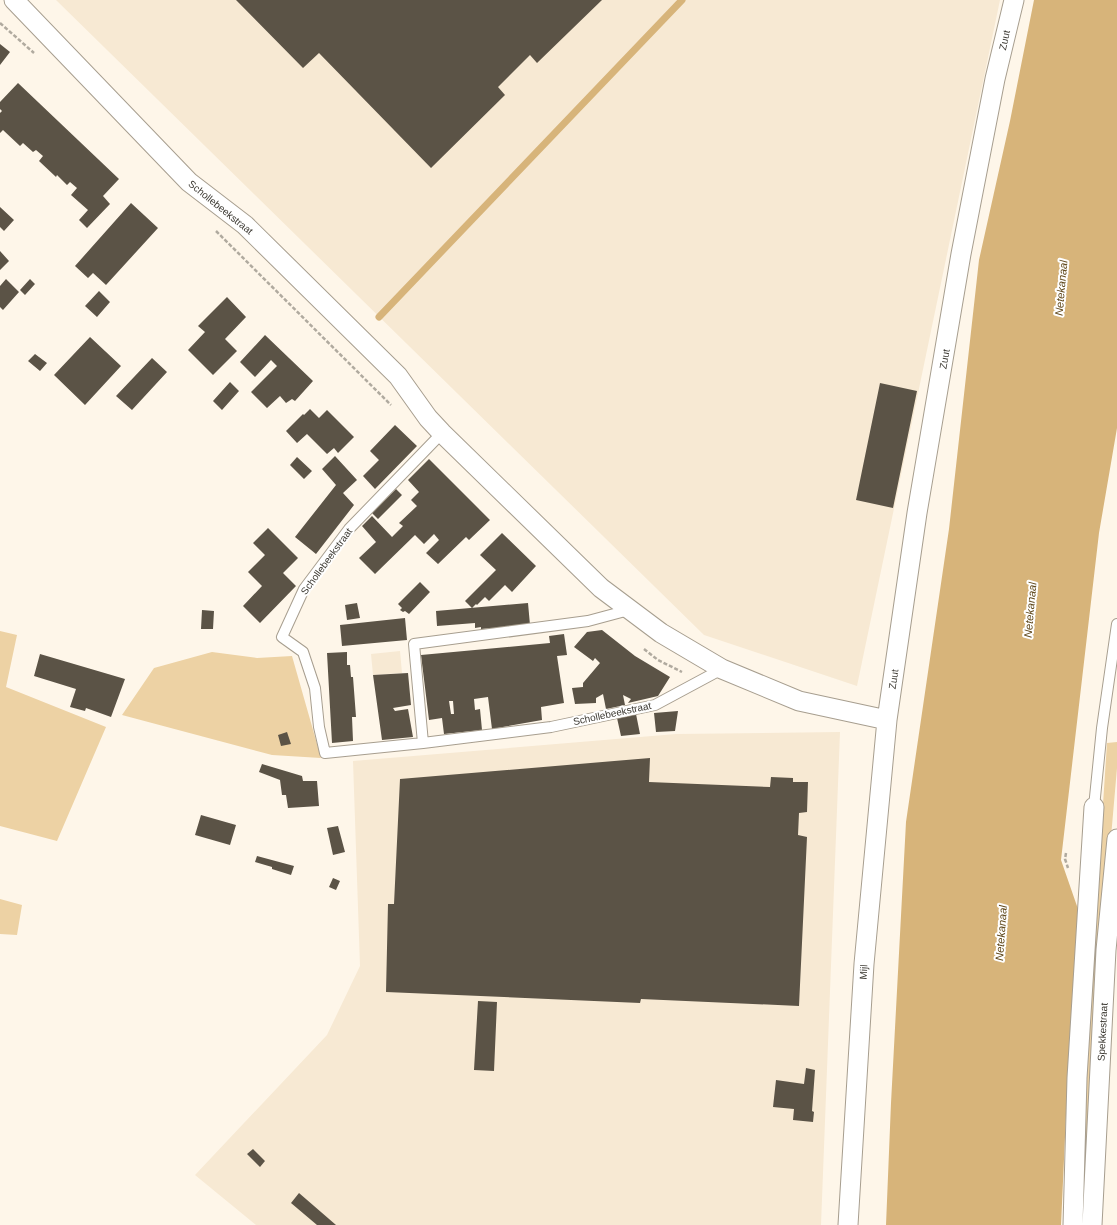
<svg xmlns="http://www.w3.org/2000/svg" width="1117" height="1225" viewBox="0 0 1117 1225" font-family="Arial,sans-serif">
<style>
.built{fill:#f7e9d3}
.green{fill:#edd2a4}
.water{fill:#d7b47a}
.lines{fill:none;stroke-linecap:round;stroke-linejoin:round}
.stream{stroke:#d7b47a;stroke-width:7}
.building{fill:#5b5346;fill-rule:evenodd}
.lane-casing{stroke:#a79e8f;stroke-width:12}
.street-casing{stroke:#a79e8f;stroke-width:21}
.path{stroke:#b0aa9f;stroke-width:2.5;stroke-dasharray:4 2;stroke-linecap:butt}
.lane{stroke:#fff;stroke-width:10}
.street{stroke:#fff;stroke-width:19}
.labels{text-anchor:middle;stroke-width:4;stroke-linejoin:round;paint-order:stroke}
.street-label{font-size:10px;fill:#3c3932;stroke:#fff}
.water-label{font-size:11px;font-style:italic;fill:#5e4619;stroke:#fff}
</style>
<rect width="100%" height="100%" fill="#fef6e9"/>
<path class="built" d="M56,0H1000L857,686L704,635Z
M400,651L402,673L373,675L371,654Z
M840,732L821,1225H256L195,1175L327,1035L360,966L353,761L676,734Z"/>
<path class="green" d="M0,631L17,635L6,687L106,727L57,841L0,826Z
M212,652L257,658L292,656L321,758L272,755L122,715L154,668Z
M1117,742V768L1098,987L1089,1225H1080L1091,988L1107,743Z
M0,899L22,905L17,935L0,934Z"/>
<path class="water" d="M1034,0H1117V428L1099,533L1061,860L1078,909L1069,1049L1061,1225H886L891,1103L906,822L949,529L979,260L1010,121Z"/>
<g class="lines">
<path class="stream" d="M379,317L682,0"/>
</g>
<path class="building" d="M236,0H602L537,63L530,55L498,87L505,95L431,168L319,53L303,68Z
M0,44L10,52L0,65Z
M18,83L119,179L103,196L110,204L87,228L79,220L88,210L71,195L77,188L70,182L67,185L57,175L56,177L39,161L43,156L36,150L33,152L23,143L20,146L3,130L0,133V113L2,111L0,109V102Z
M131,203L158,228L106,285L93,273L88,278L75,266Z
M0,207L14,220L4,231L0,227Z
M0,251L9,261L0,270Z
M6,279L19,292L3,310L0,307V286Z
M30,279L35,284L25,295L20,290Z
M99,291L110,302L97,317L85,306Z
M227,297L246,317L225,339L237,351L213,375L188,350L205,332L198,326Z
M265,335L313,381L295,401L292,399L286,403L280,396L267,408L251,392L277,366L271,360L255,377L240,362Z
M90,337L121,366L85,405L54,375Z
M35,354L47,363L40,371L28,361Z
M152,358L167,372L132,410L116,396Z
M230,382L239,391L222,410L213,401Z
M880,383L917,391L893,508L856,500Z
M310,409L319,418L327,410L354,437L338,453L334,448L327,454L307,434L297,443L286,431L303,414L304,415Z
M395,425L417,446L375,489L363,476L379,460L370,451Z
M335,456L357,480L343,493L354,505L316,554L295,537L336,485L322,469Z
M297,457L312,471L304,479L290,465Z
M429,459L490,520L469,540L466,537L438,564L426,553L439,540L434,534L424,544L415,535L375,574L359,558L376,542L362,526L372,516L392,537L403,526L399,523L417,506L411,500L419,492L408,480Z
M396,489L402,495L378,519L372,513Z
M268,528L298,558L283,573L296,586L260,623L243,606L262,586L248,572L265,555L253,543Z
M502,533L536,566L512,592L505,585L489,601L485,597L477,605L476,604L472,608L465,601L496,570L480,555Z
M420,582L430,592L409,614L405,611L403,612L400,610L402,608L398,604Z
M357,603L360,618L347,620L345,605Z
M528,603L530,625L481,629V627L475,628V623L437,626L436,611Z
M202,610L214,611L213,629H201Z
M405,618L407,640L342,646L340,625Z
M602,630L635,656L670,677L658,696L628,703L631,699L623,695L625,705L606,709L603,694L596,698V703L575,704L572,688L583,687V683L600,663L595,658L593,661L574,647L587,632Z
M564,634L567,655L557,656L564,703L541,707L542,720L492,729L488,697L474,699L475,710L480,709L482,730L444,734L442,718L429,720L421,655L550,643L549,636ZM449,701H453L454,714H451Z
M347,652V665H350L351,677H353L356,717H352L353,741L332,743L327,653Z
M40,654L125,679L111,717L86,708L85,711L70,707L76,689L34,676Z
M408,673L411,705L393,708L395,711L408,709L413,737L382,740L373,675Z
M678,711L675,731L656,732L654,713Z
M636,714L640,734L621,736L617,718Z
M287,732L291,744L281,746L278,735Z
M650,758L649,782L770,787L771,777L793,778V782H808L807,812L799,813L798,835L807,837L799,1006L641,999L640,1003L386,992L388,904H394L400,779Z
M262,764L302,776L303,781H317L319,806L288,808L286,795H282L280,780L259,772Z
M201,815L236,825L230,845L195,835Z
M338,826L345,852L333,855L327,828Z
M257,856L294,866L291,875L272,869V867L255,862Z
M333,878L340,881L336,890L329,887Z
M478,1001L497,1002L494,1071L474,1070Z
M806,1068L815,1070L812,1111L814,1112L813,1122L793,1120L794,1109L773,1107L776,1080L804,1084Z
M253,1149L265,1161L260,1167L247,1154Z
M299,1193L336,1225H317L291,1203Z"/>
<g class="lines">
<defs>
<path id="lane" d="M442,433L349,529L304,589L282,637L303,652L315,688L319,727L325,753L423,743L551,727L655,705L722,669
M423,743L414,644L588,621L629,610
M1094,807L1102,728L1117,624"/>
<path id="street" d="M14,0L189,182L245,225L398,376L428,418L442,433L601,588L661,633L722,669L799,701L887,720
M848,1225L864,964L887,720L917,513L961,254L995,79L1014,0
M1073,1225L1077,1078L1094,807
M1092,1225L1106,950L1117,839"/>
</defs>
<use href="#lane" class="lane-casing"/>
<use href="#street" class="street-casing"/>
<path class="path" d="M0,23L34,53
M216,231L391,405
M644,649L658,660L682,672
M1066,853L1065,859L1068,868"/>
<use href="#lane" class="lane"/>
<use href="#street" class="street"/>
</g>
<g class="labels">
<g class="street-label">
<text transform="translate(1004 40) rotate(-77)" y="4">Zuut</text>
<text transform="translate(221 207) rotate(39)" y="4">Schollebeekstraat</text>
<text transform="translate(944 359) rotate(-80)" y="4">Zuut</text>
<text transform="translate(326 561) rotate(-54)" y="4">Schollebeekstraat</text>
<text transform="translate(893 679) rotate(-82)" y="4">Zuut</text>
<text transform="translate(612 713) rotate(-12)" y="4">Schollebeekstraat</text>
<text transform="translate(863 972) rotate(-86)" y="4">Mijl</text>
<text transform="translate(1102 1032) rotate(-87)" y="4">Spekkestraat</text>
</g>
<g class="water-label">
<text transform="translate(1061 288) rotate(-85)" y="4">Netekanaal</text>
<text transform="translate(1030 610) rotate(-85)" y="4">Netekanaal</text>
<text transform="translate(1001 933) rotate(-86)" y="4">Netekanaal</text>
</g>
</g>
</svg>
